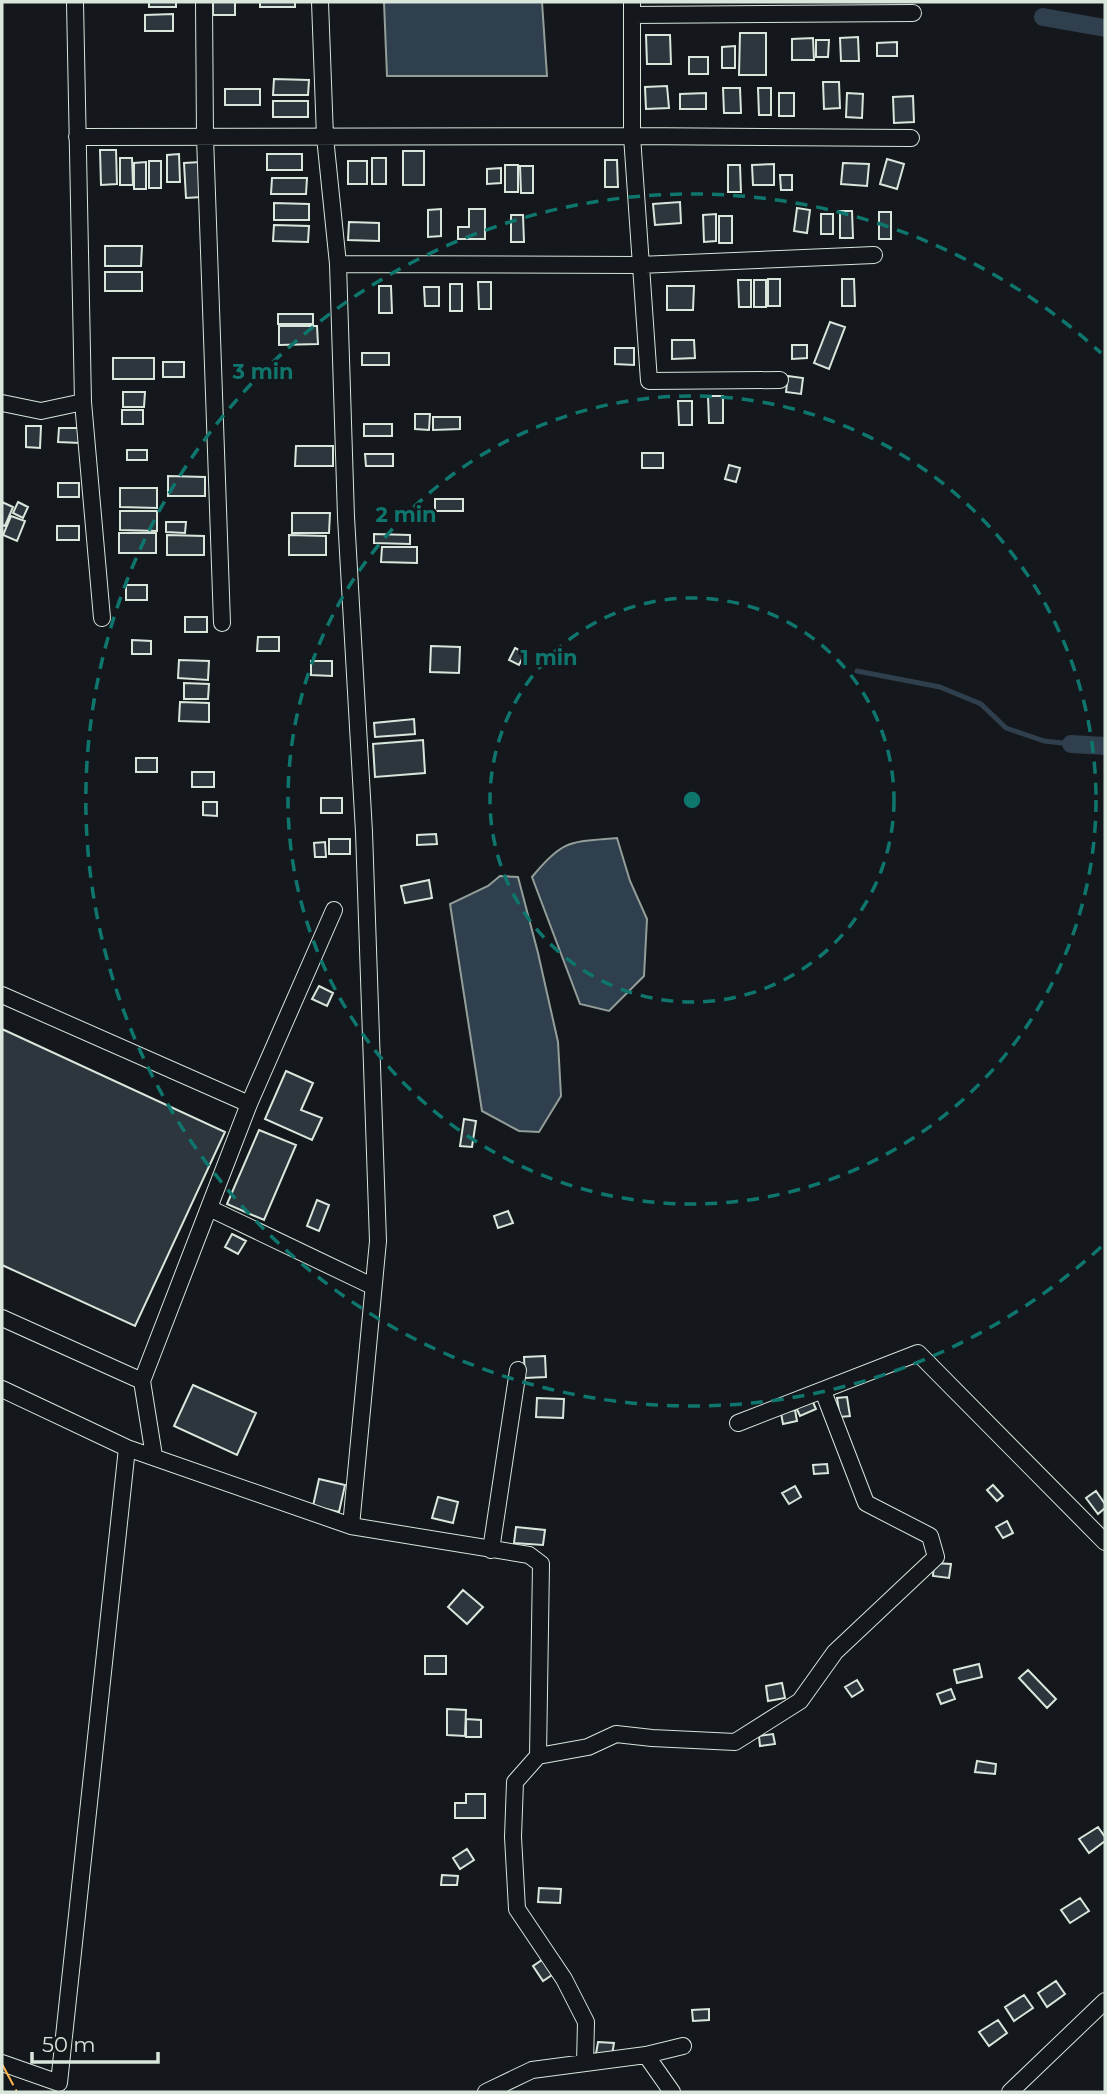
<svg xmlns="http://www.w3.org/2000/svg" width="1107" height="2094" viewBox="0 0 1107 2094" font-family="Montserrat,sans-serif">
<style>
.water{fill:#2f3f4d;stroke:#939e99;stroke-width:2}
.lines{fill:none;stroke-linecap:round;stroke-linejoin:round}
.stream{stroke:#2f3f4d;stroke-width:5}
.canal{stroke:#2f3f4d;stroke-width:18}
.building{fill:#2c363c;stroke:#d8e6dc;stroke-width:2}
.street-casing{stroke:#d8e6dc;stroke-width:18}
.street{stroke:#14181c;stroke-width:16}
.power{stroke:#ffb74d;stroke-width:2;stroke-dasharray:24 5 3.5 5;stroke-linecap:butt}
.ring{fill:none;stroke:#0f766e;stroke-width:3.5;stroke-dasharray:12 9}
.centre{fill:#0f766e;stroke:#14181c;stroke-width:3.5}
.ring-label{font-size:21px;text-anchor:middle;font-weight:bold;fill:#0f766e;stroke:#14181c;stroke-width:5;stroke-linejoin:round;paint-order:stroke}
</style>
<rect width="100%" height="100%" fill="#14181c"/>
<path class="water" d="M384,2H542L547,76H387Z
M617,838L630,881L647,919L644,976L609,1011L580,1004L532,877C563,839 570,842 617,838Z
M500,876L518,877L538,953L558,1042L561,1096L539,1132L519,1131L482,1111L450,904L488,886Z"/>
<g class="lines">
<path class="stream" d="M857,671L940,687L981,704L1006,728L1044,741L1071,744"/>
<path class="canal" d="M1043,17L1105,28
M1071,744L1105,746"/>
</g>
<path class="building" d="M149,2H176V7H149Z
M213,2H235V15H213Z
M260,2H295V7H260Z
M173,14V31H145V15Z
M740,33H766V75H739Z
M646,35H670L671,64H647Z
M858,37L859,61H841L840,38Z
M813,38L814,60H792V39Z
M816,40H829L828,57H816Z
M897,42V56H877V43Z
M735,46V68H722V47Z
M689,57H708V74H689Z
M274,79L309,80L308,95H273Z
M823,82H839L840,108L824,109Z
M667,86L669,108L646,109L645,87Z
M723,88H740L741,113H724Z
M758,88H771V115H759Z
M225,89H260V105H225Z
M706,93V109H680V94Z
M779,93H794V116H779Z
M847,93L863,94L862,118L846,117Z
M913,96L914,122L894,123L893,97Z
M273,101H308V117H273Z
M100,150H116L117,184L101,185Z
M403,151H424V185H403Z
M179,154L180,182H167V155Z
M267,154H302V170H267Z
M120,158H132L133,185H120Z
M372,158H386V184H372Z
M887,159L904,164L897,189L880,184Z
M605,160H617L618,187H605Z
M149,161H161V188H149Z
M348,161H367V184H348Z
M146,162V189H134V163Z
M201,162L202,197L186,198L184,163Z
M843,163L869,164L867,186L841,184Z
M774,164V185H753L752,165Z
M505,165H518V192H505Z
M728,165H740L741,192H728Z
M520,166H533V193H521Z
M501,168V183L487,184V169Z
M780,175H792V190H781Z
M272,178H307L306,194H271Z
M680,202L681,223L655,225L653,204Z
M274,203L309,204V220H274Z
M797,208L810,210L807,233L794,231Z
M441,209V236L428,237V210Z
M469,209H485V239H458V227H469Z
M840,211H852L853,238H840Z
M879,212H891V239H879Z
M716,214V241L704,242L703,215Z
M821,214H833V234H821Z
M511,215H523L524,242H511Z
M719,216H732V243H719Z
M349,222L379,223V241L348,240Z
M274,225L309,226L308,242L273,241Z
M105,246H142L141,266H105Z
M105,272H142V291H105Z
M768,279H780V306H768Z
M842,279H854L855,306H842Z
M738,280H751V307H739Z
M754,280H766V307H754Z
M478,282H491V309H479Z
M450,284H462V311H450Z
M379,286H391L392,313H379Z
M667,286H694L693,310H667Z
M424,287H439V306H425Z
M278,314H313V324H278Z
M830,322L845,327L829,369L814,363Z
M279,326H317L318,344L279,345Z
M672,340H694L695,358L672,359Z
M792,345H807V358L792,359Z
M615,348H634V365L615,364Z
M362,353H389V365H362Z
M113,358H154V379H113Z
M163,362H184V377H163Z
M788,376L803,378L801,394L786,392Z
M123,392H145L144,407H123Z
M708,396H723V423H709Z
M678,401H692V425H679Z
M122,410H143V424H122Z
M415,414H430L429,430L415,429Z
M433,417H460V429L433,430Z
M364,424H392V436H364Z
M26,426H41L40,448L26,447Z
M59,428H80V443L58,442Z
M296,446H333V466H295Z
M127,450H147V460H127Z
M642,453H663V468H642Z
M365,454H393V466H366Z
M729,465L740,468L736,482L725,479Z
M168,476L205,477V496H168Z
M58,483H79V497H58Z
M120,488H157V508L120,507Z
M435,499H463V511H435Z
M2,502L13,507L5,526L2,525Z
M18,502L28,507L23,518L13,513Z
M120,511H157V531L120,530Z
M292,513H330L329,533H292Z
M11,516L25,521L17,541L3,535Z
M166,522H186L185,533L166,532Z
M57,526H79V540H57Z
M119,533H156V553H119Z
M374,534L410,535V544L374,543Z
M167,535L204,536V555H167Z
M289,535L326,536V555H289Z
M382,547H417V563L381,562Z
M126,585H147V600H126Z
M185,617H207V632H185Z
M258,637H279V651H257Z
M132,640L151,641V654H132Z
M431,646L460,647L459,673L430,672Z
M515,648L525,653L519,665L509,660Z
M179,660L209,661L208,680L178,678Z
M311,661H332V676L311,675Z
M184,683L209,684L208,699H184Z
M180,702L209,703V722L179,721Z
M414,719L415,734L375,737L374,723Z
M423,740L425,773L375,777L373,744Z
M136,758H157V772H136Z
M192,772H214V787H192Z
M321,798H342V813H321Z
M203,802H217V816L203,815Z
M436,834L437,844L417,845V835Z
M329,839H350V854H329Z
M325,842L326,857H315L314,843Z
M429,880L432,898L405,903L401,886Z
M319,986L333,993L327,1006L312,999Z
M2,1029L225,1132L135,1326L2,1265Z
M286,1071L313,1083L301,1110L322,1118L312,1140L265,1119Z
M464,1119L476,1121L472,1147L460,1146Z
M259,1130L296,1145L264,1220L227,1204Z
M317,1200L329,1205L319,1231L307,1226Z
M508,1211L513,1223L498,1228L494,1216Z
M232,1234L246,1241L238,1254L225,1247Z
M545,1356L546,1377L525,1378L524,1357Z
M193,1385L256,1413L237,1455L174,1426Z
M847,1397L850,1416L840,1417L837,1398Z
M537,1398L564,1399L563,1418L536,1417Z
M812,1400L816,1409L800,1416L796,1407Z
M795,1410L797,1421L783,1424L781,1413Z
M827,1464L828,1473L814,1474L813,1465Z
M319,1479L345,1485L339,1512L313,1506Z
M993,1485L1003,1496L997,1501L987,1490Z
M795,1486L801,1497L789,1504L782,1493Z
M1096,1491L1105,1504V1508L1098,1514L1086,1498Z
M438,1497L458,1502L453,1523L432,1518Z
M1007,1521L1013,1533L1003,1538L996,1527Z
M516,1527L545,1530L543,1545L514,1543Z
M934,1563L951,1564L949,1578L933,1576Z
M463,1590L483,1607L467,1624L448,1607Z
M425,1656H446V1674H425Z
M979,1664L982,1677L957,1683L954,1670Z
M1028,1670L1056,1699L1047,1708L1019,1678Z
M857,1680L863,1690L852,1697L845,1687Z
M782,1683L785,1698L768,1701L766,1686Z
M951,1689L955,1699L941,1704L937,1694Z
M447,1709L466,1710L465,1736L447,1735Z
M466,1719L481,1720V1737H466Z
M773,1734L775,1744L760,1746L759,1736Z
M977,1761L996,1764L995,1774L975,1772Z
M466,1794H485V1818H455V1803H466Z
M1098,1827L1105,1837V1841L1089,1853L1079,1839Z
M467,1849L474,1860L460,1869L453,1858Z
M442,1875L458,1876L457,1885H441Z
M539,1888L561,1889L560,1903L538,1902Z
M1080,1898L1089,1911L1070,1923L1061,1910Z
M545,1958L555,1973L543,1981L533,1966Z
M1056,1981L1065,1994L1047,2007L1038,1993Z
M1024,1995L1033,2008L1014,2021L1005,2007Z
M709,2009V2020L693,2021L692,2010Z
M998,2020L1007,2033L989,2046L979,2032Z
M598,2042L614,2043L612,2055L596,2054Z"/>
<g class="lines">
<defs>
<path id="street" d="M75,2L83,402L102,618
M204,2L205,137L222,623
M632,2V136L649,381L780,380
M632,15L913,13
M77,137L632,136L911,138
M338,264L639,265L874,255
M2,403L41,411L83,402
M2,995L249,1104
M209,1208L372,1286
M2,1318L142,1381
M2,1389L127,1448L59,2083L2,2063
M738,1423L918,1353L1105,1542
M127,1448L351,1526L378,1241L364,832L346,517L338,264L325,137L320,2
M154,1456L142,1381L249,1104L334,910
M351,1526L529,1555L541,1564L538,1756
M491,1550L518,1370
M646,2055L672,2092
M585,2063L586,2022L564,1979L517,1909L513,1837L515,1782L538,1756L588,1747L616,1734L652,1738L735,1742L800,1701L835,1652L936,1557L930,1536L866,1503L823,1391
M486,2092L532,2070L646,2055L683,2046
M1010,2092L1105,2001"/>
</defs>
<use href="#street" class="street-casing"/>
<use href="#street" class="street"/>
<path class="power" d="M2,2064L17,2092"/>
</g>
<g class="ring">
<circle cx="692" cy="800" r="202"/>
<circle cx="692" cy="800" r="404"/>
<path d="M1101 1247A606 606 0 1 1 1101 353"/>
</g>
<circle cx="692" cy="800" r="10" class="centre"/>
<g class="ring-label">
<text x="263" y="379">3 min</text>
<text x="406" y="522">2 min</text>
<text x="549" y="665">1 min</text>
</g>
<rect width="1107" height="2094" fill="none" stroke="#d8e6dc" stroke-width="7"/>
<path d="M32 2052v10h126v-10" fill="none" stroke="#d8e6dc" stroke-width="3.5"/>
<text x="42" y="2052" font-size="21" fill="#d8e6dc" stroke="#14181c" stroke-width="5" paint-order="stroke">50 m</text>
</svg>
